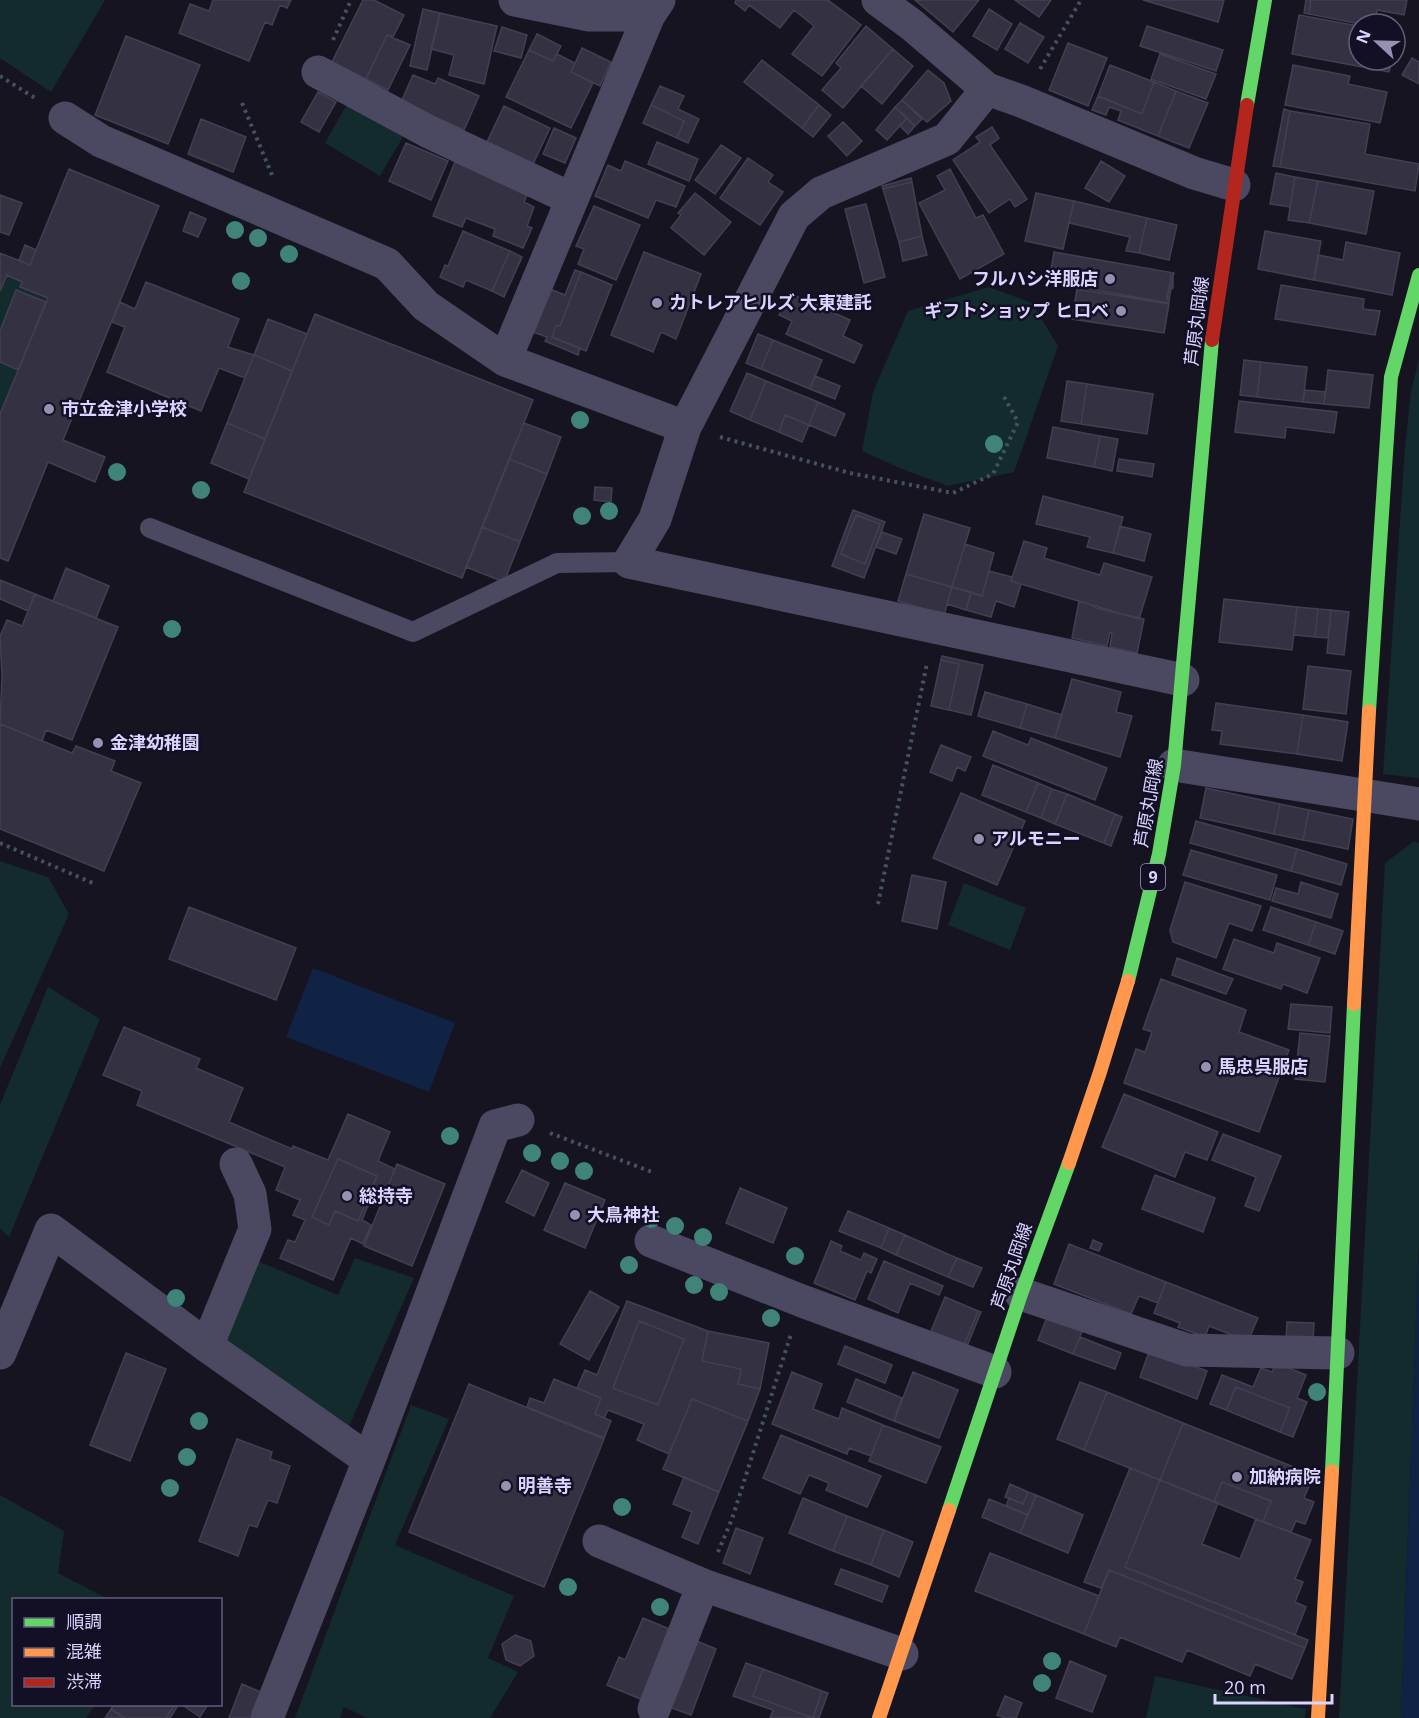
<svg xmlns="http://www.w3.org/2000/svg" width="1419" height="1718" viewBox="0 0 1419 1718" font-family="'Open Sans','Noto Sans JP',sans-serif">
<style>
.green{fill:#132b2d}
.water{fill:#102345}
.building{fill:#343242;stroke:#433f53;stroke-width:1.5}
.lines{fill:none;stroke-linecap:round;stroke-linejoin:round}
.path{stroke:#46515f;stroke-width:4;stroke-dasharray:3 4.5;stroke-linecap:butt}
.lane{stroke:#4b4961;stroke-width:20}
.street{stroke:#4b4961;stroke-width:33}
.fast{stroke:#63d668;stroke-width:14}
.slow{stroke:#ff974d;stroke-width:14}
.jam{stroke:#b3261e;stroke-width:14}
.tree{fill:#3f8379}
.poi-dot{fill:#9591b0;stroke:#130f25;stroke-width:2}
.labels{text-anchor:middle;stroke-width:5;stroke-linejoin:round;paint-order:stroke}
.shield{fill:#130f25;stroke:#9e99bd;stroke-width:1.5}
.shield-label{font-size:16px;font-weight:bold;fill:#dad4fe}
.poi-label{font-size:18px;font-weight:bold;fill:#dad4fe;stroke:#130f25;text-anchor:start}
.street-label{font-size:18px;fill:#dad4fe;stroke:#130f25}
</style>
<rect width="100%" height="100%" fill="#161420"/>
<path class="green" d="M0,0H105L51,92L0,58Z
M347,104L403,137L380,176L325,143Z
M7,275L22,282L20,287L48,298L46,302L0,331V291Z
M989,287L1032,303L1058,346L1014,472L948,486L902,469L862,451L873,392L908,311Z
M1419,360V778L1383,774L1405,448L1411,391Z
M0,362L18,370L0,414Z
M1414,841L1419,843V1243L1401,1718H1339L1385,863Z
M0,861L48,877L69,914L0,1068Z
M964,883L1026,908L1010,950L948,925Z
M48,987L100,1019L9,1237L0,1229V1105Z
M355,1258L414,1278L346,1433L220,1340L253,1259L338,1295Z
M411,1405L449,1419L395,1545L514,1596L488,1658L518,1672L490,1718H367L344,1707L340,1718H295Z
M0,1495L64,1531L58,1573L108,1599L14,1600V1704L95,1705L86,1718H0Z
M1155,1676L1306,1709L1305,1718H1146Z"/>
<path class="water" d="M313,968L455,1023L429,1092L286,1037Z
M1419,1243V1718H1401Z"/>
<path class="building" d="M213,0H291L287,8L280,5L272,25L265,22L249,61L179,33L190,4L209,11Z
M363,0H374L404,15L393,37L387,35L366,79L332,62Z
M736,0H828L861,25L822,76L792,54L814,26L794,10L780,28L749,5L745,11L735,3Z
M915,0H979L953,32Z
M1015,0H1051L1039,17Z
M1143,0H1224L1218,22Z
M1306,0H1311L1309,14L1304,13Z
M1311,0H1407L1404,15L1377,10L1375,24H1360L1309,14Z
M423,9L440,13L427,70L410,66Z
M989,9L1012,24L997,50L973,36Z
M440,13L497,26L484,84L449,75L454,55L431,49Z
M1299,15L1359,26V60H1392L1389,72L1292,54Z
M1020,23L1044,37L1028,63L1005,49Z
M866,26L893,49L843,108L822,90L841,68L836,63Z
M1147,26L1223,50L1216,71L1140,46Z
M502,27L527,35L521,58L494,51Z
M537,34L561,46L553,61L529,50Z
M387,35L410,45L388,90L366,79Z
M126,36L200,65L168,144L95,115Z
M1068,43L1107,58L1088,106L1049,90Z
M582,48L611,62L600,86L571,72Z
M893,49L913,66L882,104L861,86Z
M529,50L553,61L557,54L575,63L571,72L593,83L571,128L506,97Z
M1160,54L1216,74L1206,99L1151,79Z
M1412,58L1419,62V84L1402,75Z
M762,60L819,105L802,128L744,82Z
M1110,65L1154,82L1142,114L1098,96Z
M1293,65L1350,76L1348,84L1387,92L1380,123L1285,105Z
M928,70L944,83L951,101L927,122L902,100Z
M413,75L435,84L438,78L479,96L464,130L401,102Z
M1154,82L1176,91L1158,136L1118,120L1121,111L1109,107L1106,115L1092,110L1098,96L1142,114Z
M660,86L684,96L678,109L699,119L688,143L677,138L684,121L651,105Z
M1176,91L1208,103L1189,148L1158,136Z
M318,92L336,102L319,132L301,122Z
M902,100L922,119L915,126L895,107Z
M651,105L684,121L677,138L643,123Z
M819,105L831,115L813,137L802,128Z
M504,106L550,128L533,164L487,142Z
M895,107L907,118L887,140L876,130Z
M1284,109L1290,111L1280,167L1273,166Z
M1290,111L1370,124L1365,154L1419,164L1415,191L1280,167Z
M907,118L915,126L908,134L900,126Z
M201,119L246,137L233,172L188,154Z
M843,122L862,141L847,156L828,136Z
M992,127L999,138L990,145L1027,199L1015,207L1010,199L989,213L953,160L980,142L976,137Z
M554,128L576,138L565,163L543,154Z
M657,142L698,159L689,181L648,164Z
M406,143L448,161L431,200L389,181Z
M721,145L741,158L715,194L695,180Z
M748,158L773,175L768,182L783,192L760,225L720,198Z
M625,161L685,186L676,207L656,200L648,218L595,196L608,165L621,171Z
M1101,161L1125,176L1109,202L1085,188Z
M455,162L528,192L524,202L534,207L527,226L532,228L523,248L493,236L495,229L466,218L462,227L433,216Z
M69,169L159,206L63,440L105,457L95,482L48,462L8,561L0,558V414L48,298L20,287L22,282L7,275L0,291V253L30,265Z
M950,169L976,218L983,215L1004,254L960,279L919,203L945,190L937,176Z
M1276,173L1295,177L1290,207L1270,204Z
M1295,177L1318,181L1309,223L1288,220Z
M911,178L912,182L883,189L882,186Z
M1318,181L1374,191L1366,234L1309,223Z
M912,182L922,236L899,242L883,189Z
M695,193L731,222L704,255L671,228L681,215L678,213Z
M695,193L731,222L704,255L671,228L681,215L678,213Z
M1036,193L1074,201L1063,249L1025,241Z
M0,195L22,203L9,235L0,232Z
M1074,201L1147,218L1139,253L1126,251L1130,237L1069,223Z
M866,204L885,277L864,283L845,209Z
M594,206L640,225L616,280L578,264L584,249L576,246Z
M190,212L206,219L198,237L183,231Z
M1147,218L1177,225L1169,260L1139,253Z
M463,231L510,251L492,291L466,280L463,287L440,277L445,265L448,266Z
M1265,231L1321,241L1314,280L1258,269Z
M922,236L927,255L903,261L899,242Z
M1346,242L1400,253L1392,295L1314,280L1318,255L1343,260Z
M25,245L36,250L30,265L19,260Z
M510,251L522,257L504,297L492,291Z
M644,252L701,274L676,339L661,332L653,352L611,335Z
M1054,252L1174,273L1173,276L1171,275L1167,299L1169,300V303L1049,282Z
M575,270L581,272L560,326L556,325L552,337L580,348L578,355L545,341L547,337L533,332L550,289L565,295Z
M581,272L612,285L586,351L552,337L556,325L560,326Z
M1171,275L1173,276L1169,300L1167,299Z
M1171,275L1173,276V288L1171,289L1169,300L1167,299Z
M146,282L239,319L228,347L254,355L245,378L219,368L201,411L107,372L125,327L112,322L120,302L135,309Z
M1281,285L1364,299L1363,309L1380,311L1375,335L1275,319Z
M1077,289L1169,304L1164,333L1072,319Z
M16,290L46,302L18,370L0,362V331Z
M789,293L850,320L843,336L862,345L854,363L786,334L792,321L779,315Z
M315,314L533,400L462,578L244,492Z
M268,319L307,334L292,371L254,355Z
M758,334L773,340L761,369L746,363Z
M773,340L822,360L810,389L761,369Z
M254,355L292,371L265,439L227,423Z
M1244,360L1261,362L1257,397L1240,395Z
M1261,362L1307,367L1303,402L1257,397Z
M1328,370L1373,375L1369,408L1324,404Z
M747,373L766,381L750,420L730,411Z
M815,376L840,386L835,399L810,389Z
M766,381L818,402L809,425L785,415L779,432L750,420Z
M1067,381L1087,384L1081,424L1061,421Z
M1087,384L1153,394L1147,434L1081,424Z
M1305,390L1325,392L1324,404L1303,402Z
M1239,401L1337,412L1334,433L1286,427L1285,438L1235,432Z
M818,402L845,414L835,436L809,425Z
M785,415L809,425L802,442L779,432Z
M227,423L265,439L249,479L211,463Z
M524,423L561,437L547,474L509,459Z
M1053,427L1100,436L1094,467L1047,458Z
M1100,436L1118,439L1112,471L1094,467Z
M509,459L547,474L520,542L482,527Z
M1119,459L1154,464L1152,477L1117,471Z
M595,487L612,488L611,502L594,500Z
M1043,496L1123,517L1113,553L1087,547L1090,537L1036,524Z
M853,510L885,522L864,578L832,566Z
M924,514L970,528L952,587L906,574Z
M856,515L880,524L865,564L841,554Z
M1120,526L1151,534L1144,561L1113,553Z
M482,527L520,542L504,582L466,567Z
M882,532L902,539L896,554L876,547Z
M1024,541L1047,548L1044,558L1100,575L1104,563L1152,577L1139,619L1011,581Z
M965,544L994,553L982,596L952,587Z
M66,568L109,586L96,618L53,601Z
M989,571L1012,577L1011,581L1021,584L1014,607L996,601L991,617L966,610L971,592L982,596Z
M906,574L952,587L944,615L898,601Z
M0,580L35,594L28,611L0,599Z
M952,587L971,592L966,610L947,604Z
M35,594L118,627L72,740L46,730L42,741L0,724L2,676L0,636L7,620L22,626Z
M1224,599L1297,607L1292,650L1219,642Z
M1079,601L1095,606V608L1144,619L1137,653L1110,647L1112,633L1110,632L1107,646L1072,638Z
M1297,607L1318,609L1315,637L1294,635Z
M1318,609L1331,610L1328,638L1315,637Z
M1331,610L1349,612L1344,655L1327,653Z
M942,656L983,665L971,715L949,710L959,664L941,660Z
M941,660L959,664L949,710L931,706Z
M1308,666L1351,671L1346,714L1303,709Z
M1072,679L1121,692L1116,712L1132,716L1120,757L1055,738Z
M985,692L1027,704L1020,728L978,716Z
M1216,703L1303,715L1297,754L1220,744L1222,731L1212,730Z
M1027,704L1062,715L1055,738L1020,728Z
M1303,715L1348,722L1342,761L1297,754Z
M0,724L72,753L76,746L115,761L111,771L141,783L104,871L0,829Z
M993,731L1028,745L1031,738L1107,768L1095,800L983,756Z
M941,745L971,757L965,771L957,767L952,781L930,772Z
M993,765L1038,783L1026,812L982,795Z
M1038,783L1052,789L1041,818L1026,812Z
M1206,788L1280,804L1274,834L1200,818Z
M1052,789L1067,794L1055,824L1041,818Z
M961,793L1025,821L997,885L933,858Z
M1067,794L1115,814L1104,843L1055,824Z
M1280,804L1309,810L1303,840L1274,834Z
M1309,810L1353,819L1348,849L1303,840Z
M1115,814L1122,817L1111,846L1104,843Z
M1196,821L1297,849L1291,871L1190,843Z
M1297,849L1347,864L1341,885L1291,871Z
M1191,850L1277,875L1270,900L1183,875Z
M912,875L946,882L937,929L902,921Z
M1185,882L1261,906L1252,931L1229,923L1216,958L1173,942L1170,930Z
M1301,882L1338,894L1331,918L1272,901L1276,888L1298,894Z
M189,907L296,948L276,1000L169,959Z
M1271,907L1316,922L1308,945L1263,930Z
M1316,922L1343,931L1335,954L1308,945Z
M1234,939L1274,953L1277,943L1320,958L1307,993L1283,984L1281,989L1223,969Z
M1177,958L1233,979L1226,994L1172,975Z
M1161,979L1246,1010L1239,1032L1289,1050L1259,1132L1124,1083L1136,1049L1145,1052L1152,1032L1143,1029Z
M1291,1004L1332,1007L1330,1033L1288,1029Z
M124,1027L200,1059L196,1068L243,1088L229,1122L292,1149L293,1146L328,1160L348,1114L390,1132L378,1161L395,1169L382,1200L372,1196L362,1220L371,1225L363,1244L351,1238L333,1280L280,1258L288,1240L295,1242L305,1220L293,1215L300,1200L276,1190L285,1167L137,1105L142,1091L103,1075Z
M1300,1033L1330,1036L1325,1082L1295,1079Z
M1124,1094L1218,1132L1207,1160L1185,1152L1175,1177L1102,1147Z
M1223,1134L1281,1156L1259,1211L1245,1206L1256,1177L1212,1160Z
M338,1159L377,1176L358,1221L335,1211L329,1225L312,1217Z
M397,1164L445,1184L412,1266L364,1246Z
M522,1170L549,1183L534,1216L506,1202Z
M1155,1175L1215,1198L1203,1232L1142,1209Z
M565,1183L605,1200L585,1248L544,1230Z
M740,1188L787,1208L773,1243L726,1223Z
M848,1211L889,1228L881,1248L839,1231Z
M889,1228L905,1235L896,1255L881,1248Z
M905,1235L957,1258L948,1277L896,1255Z
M1093,1240L1102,1244L1099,1251L1090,1248Z
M831,1241L842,1246L840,1251L861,1260L864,1253L877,1259L871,1273L867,1271L855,1300L814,1283Z
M1069,1244L1166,1282L1158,1303L1139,1296L1131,1314L1054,1284Z
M957,1258L982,1268L973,1287L948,1277Z
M884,1261L943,1286L939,1295L910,1283L898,1313L868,1299Z
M1166,1282L1258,1318L1248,1341L1209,1326L1205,1337L1178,1327L1180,1323L1154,1313Z
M590,1291L619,1307L589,1360L560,1344Z
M945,1297L978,1311L964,1345L931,1331Z
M627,1301L708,1331L702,1361L741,1369L738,1384L760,1389L748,1421L692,1399L669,1454L637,1440L644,1424L608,1410L604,1418L595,1414L601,1398L577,1388L585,1370L597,1375Z
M1050,1310L1085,1324L1073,1354L1038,1340Z
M978,1311L981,1312L967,1346L964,1345Z
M639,1321L684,1339L658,1405L613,1388Z
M1287,1322L1314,1323L1313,1341L1286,1340Z
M708,1331L769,1343L760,1389L738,1384L741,1369L702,1361Z
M1080,1337L1121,1353L1115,1369L1073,1354Z
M845,1346L892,1365L885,1383L838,1364Z
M1150,1349L1207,1371L1197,1399L1140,1377Z
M126,1353L166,1369L130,1461L90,1445Z
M1276,1363L1306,1375L1297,1398L1307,1402L1293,1437L1280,1432L1290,1408L1236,1387L1226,1410L1210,1404L1222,1375L1253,1387L1261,1368L1272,1372Z
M792,1372L822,1384L813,1409L839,1419L842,1408L883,1425L871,1456L849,1448L847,1454L772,1424Z
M913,1372L958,1390L939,1438L894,1421Z
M913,1372L958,1390L939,1438L894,1421Z
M554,1379L601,1398L595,1414L611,1421L604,1438L527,1407L530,1398L544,1403Z
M856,1379L902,1398L894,1421L847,1402Z
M1080,1382L1107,1392L1084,1450L1057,1439Z
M469,1384L604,1439L544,1587L409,1532Z
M1236,1387L1290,1408L1280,1432L1226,1410Z
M1107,1392L1183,1423L1160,1480L1084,1450Z
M692,1399L748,1421L719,1492L663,1469Z
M1183,1423L1314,1475L1304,1498L1314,1502L1305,1524L1296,1521L1291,1532L1263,1522L1271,1501L1222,1482L1214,1502L1160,1480Z
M883,1425L941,1447L926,1483L869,1461Z
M781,1435L881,1476L867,1507L826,1490L829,1483L809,1475L800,1494L763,1478Z
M781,1435L881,1476L867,1507L826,1490L829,1483L809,1475L800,1494L763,1478Z
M237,1439L272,1452L270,1459L290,1466L277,1503L268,1500L257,1527L249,1525L238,1556L199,1541Z
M1130,1468L1160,1480L1125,1567L1308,1640L1305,1648L1109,1570L1101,1588L1084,1582Z
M684,1477L719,1492L698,1544L682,1537L692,1512L673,1504Z
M1160,1480L1218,1503L1202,1544L1240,1559L1256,1519L1311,1540L1295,1579L1303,1582L1295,1602L1306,1607L1295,1635L1125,1567Z
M1222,1482L1271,1501L1263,1522L1214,1502Z
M1010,1484L1028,1492L1023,1504L1005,1497Z
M1028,1492L1036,1495L1028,1515L1006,1506L1009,1498L1023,1504Z
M1036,1495L1083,1515L1068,1553L1020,1533Z
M803,1498L847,1516L833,1551L789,1533Z
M989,1499L1028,1515L1020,1533L982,1517Z
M847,1516L884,1530L871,1565L833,1551Z
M736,1528L763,1538L750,1574L723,1563Z
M884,1530L913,1542L899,1577L871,1565Z
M990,1553L1099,1596L1084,1634L975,1591Z
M841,1569L888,1586L882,1602L835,1584Z
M1109,1570L1305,1648L1292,1679L1255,1664L1250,1676L1187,1650L1182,1662L1120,1637L1116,1647L1084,1634Z
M643,1618L674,1631L645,1701L607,1685L619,1657L625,1660Z
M515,1635L531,1641L534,1656L520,1666L506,1660L502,1644Z
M687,1637L716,1649L691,1715L661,1704Z
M1070,1661L1106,1676L1092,1712L1056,1698Z
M746,1663L763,1669L753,1696L813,1718H770L773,1710L733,1696Z
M763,1669L822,1691L813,1718L753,1696Z
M242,1684L263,1693L253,1718H229Z
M822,1691L828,1693L819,1718H813Z
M1005,1696L1022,1703L1016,1718H1005L997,1715Z
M114,1704H175L166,1718H125L111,1709Z
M175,1704H179L170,1718H166Z
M181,1704H208L200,1717Z
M111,1709L125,1718H105Z"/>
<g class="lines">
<path class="path" d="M333,40L351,0
M1040,69L1081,0
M0,76L35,98
M242,103L272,175
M720,437L850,473L953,493L993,474L1018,422L1002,393
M0,843L95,884
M878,904L927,663
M550,1133L652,1172
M718,1552L732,1519L791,1334"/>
<path class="lane" d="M150,528L413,632L557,563L629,562"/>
<path class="street" d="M515,0L589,15H649
M878,0L912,25L987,89L1021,101L1194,173L1234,185
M318,72L429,132L572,199
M987,89L947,139L821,193L794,216L685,427L655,519L629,562L1183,680
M65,118L101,141L387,264L426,306L505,360L685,427
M505,360L649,15L659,0
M1174,765L1419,804
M651,1241L802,1301L995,1372
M1021,1294L1187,1350L1338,1353
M207,1346L255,1229L250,1194L236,1164
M0,1353L51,1230L207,1346L369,1460
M599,1541L703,1585L902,1654
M654,1709L703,1585
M267,1718L369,1460L495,1126L518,1120"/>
<path class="fast" d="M1247,105L1265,0
M1369,711L1391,377L1419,275
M1128,981L1159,854L1174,765L1212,340
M1332,1471L1354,1004
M949,1510L1021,1294L1069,1163"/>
<path class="slow" d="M1354,1004L1369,711
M1069,1163L1100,1072L1128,981
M879,1718L949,1510
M1318,1718L1332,1471"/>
<path class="jam" d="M1212,340L1247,105"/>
</g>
<g class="tree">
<circle cx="235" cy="230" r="9"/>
<circle cx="258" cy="238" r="9"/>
<circle cx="289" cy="254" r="9"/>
<circle cx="241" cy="281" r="9"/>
<circle cx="580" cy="420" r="9"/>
<circle cx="994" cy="444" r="9"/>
<circle cx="117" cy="472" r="9"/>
<circle cx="201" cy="490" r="9"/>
<circle cx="609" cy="511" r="9"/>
<circle cx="582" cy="516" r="9"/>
<circle cx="172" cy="629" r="9"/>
<circle cx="450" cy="1136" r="9"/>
<circle cx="532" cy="1153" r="9"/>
<circle cx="560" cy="1161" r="9"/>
<circle cx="584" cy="1171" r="9"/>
<circle cx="651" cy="1219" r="9"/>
<circle cx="675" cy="1226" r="9"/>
<circle cx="703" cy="1237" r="9"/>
<circle cx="795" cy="1256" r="9"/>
<circle cx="629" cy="1265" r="9"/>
<circle cx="694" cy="1285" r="9"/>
<circle cx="719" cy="1292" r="9"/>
<circle cx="176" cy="1298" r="9"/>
<circle cx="771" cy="1318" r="9"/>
<circle cx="1317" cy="1392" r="9"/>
<circle cx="199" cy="1421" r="9"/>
<circle cx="187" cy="1457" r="9"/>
<circle cx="170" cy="1488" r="9"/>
<circle cx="622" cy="1507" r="9"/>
<circle cx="568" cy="1587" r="9"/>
<circle cx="660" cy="1607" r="9"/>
<circle cx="1052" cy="1661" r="9"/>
<circle cx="1042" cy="1683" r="9"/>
</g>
<g class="poi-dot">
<circle cx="1110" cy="279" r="6"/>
<circle cx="657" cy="303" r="6"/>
<circle cx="1121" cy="311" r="6"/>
<circle cx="49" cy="409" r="6"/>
<circle cx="98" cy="743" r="6"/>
<circle cx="979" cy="839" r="6"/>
<circle cx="1206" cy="1067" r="6"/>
<circle cx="347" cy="1196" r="6"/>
<circle cx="575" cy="1215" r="6"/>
<circle cx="1237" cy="1477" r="6"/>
<circle cx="506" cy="1486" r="6"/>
</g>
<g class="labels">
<rect class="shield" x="1141" y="864" width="24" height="26" rx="4.5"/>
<g class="shield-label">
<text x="1153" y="883">9</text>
</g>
<g class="poi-label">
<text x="1098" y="285" text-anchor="end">フルハシ洋服店</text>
<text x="669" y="309">カトレアヒルズ 大東建託</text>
<text x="1109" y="317" text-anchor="end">ギフトショップ ヒロベ</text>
<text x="61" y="415">市立金津小学校</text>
<text x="110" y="749">金津幼稚園</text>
<text x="991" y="845">アルモニー</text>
<text x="1218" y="1073">馬忠呉服店</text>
<text x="359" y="1202">総持寺</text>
<text x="587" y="1221">大鳥神社</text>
<text x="1249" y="1483">加納病院</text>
<text x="518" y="1492">明善寺</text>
</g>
<g class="street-label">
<text transform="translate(1197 321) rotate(-83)" y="6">芦原丸岡線</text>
<text transform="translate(1149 803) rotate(-80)" y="6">芦原丸岡線</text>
<text transform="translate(1012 1266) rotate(-71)" y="6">芦原丸岡線</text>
</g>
</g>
<rect x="12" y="1598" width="210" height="108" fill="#130f25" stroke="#635e7c" stroke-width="1.5"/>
<rect x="24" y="1618" width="30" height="9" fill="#63d668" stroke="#635e7c" stroke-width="1.5"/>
<text x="66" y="1628" font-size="18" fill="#dad4fe">順調</text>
<rect x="24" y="1648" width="30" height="9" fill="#ff974d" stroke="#635e7c" stroke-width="1.5"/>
<text x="66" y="1658" font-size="18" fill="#dad4fe">混雑</text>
<rect x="24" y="1678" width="30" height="9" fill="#b3261e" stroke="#635e7c" stroke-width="1.5"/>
<text x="66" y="1688" font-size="18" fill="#dad4fe">渋滞</text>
<g transform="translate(1377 42) rotate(292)"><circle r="28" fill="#130f25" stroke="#635e7c" stroke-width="1.5"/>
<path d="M0-4.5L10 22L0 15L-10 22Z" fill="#9591b0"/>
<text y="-9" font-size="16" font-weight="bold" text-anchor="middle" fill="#dad4fe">N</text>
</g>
<path d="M1215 1694v9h117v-9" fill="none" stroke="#dad4fe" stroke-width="3"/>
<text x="1224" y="1694" font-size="18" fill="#dad4fe" stroke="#130f25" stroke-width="4.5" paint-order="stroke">20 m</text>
</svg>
